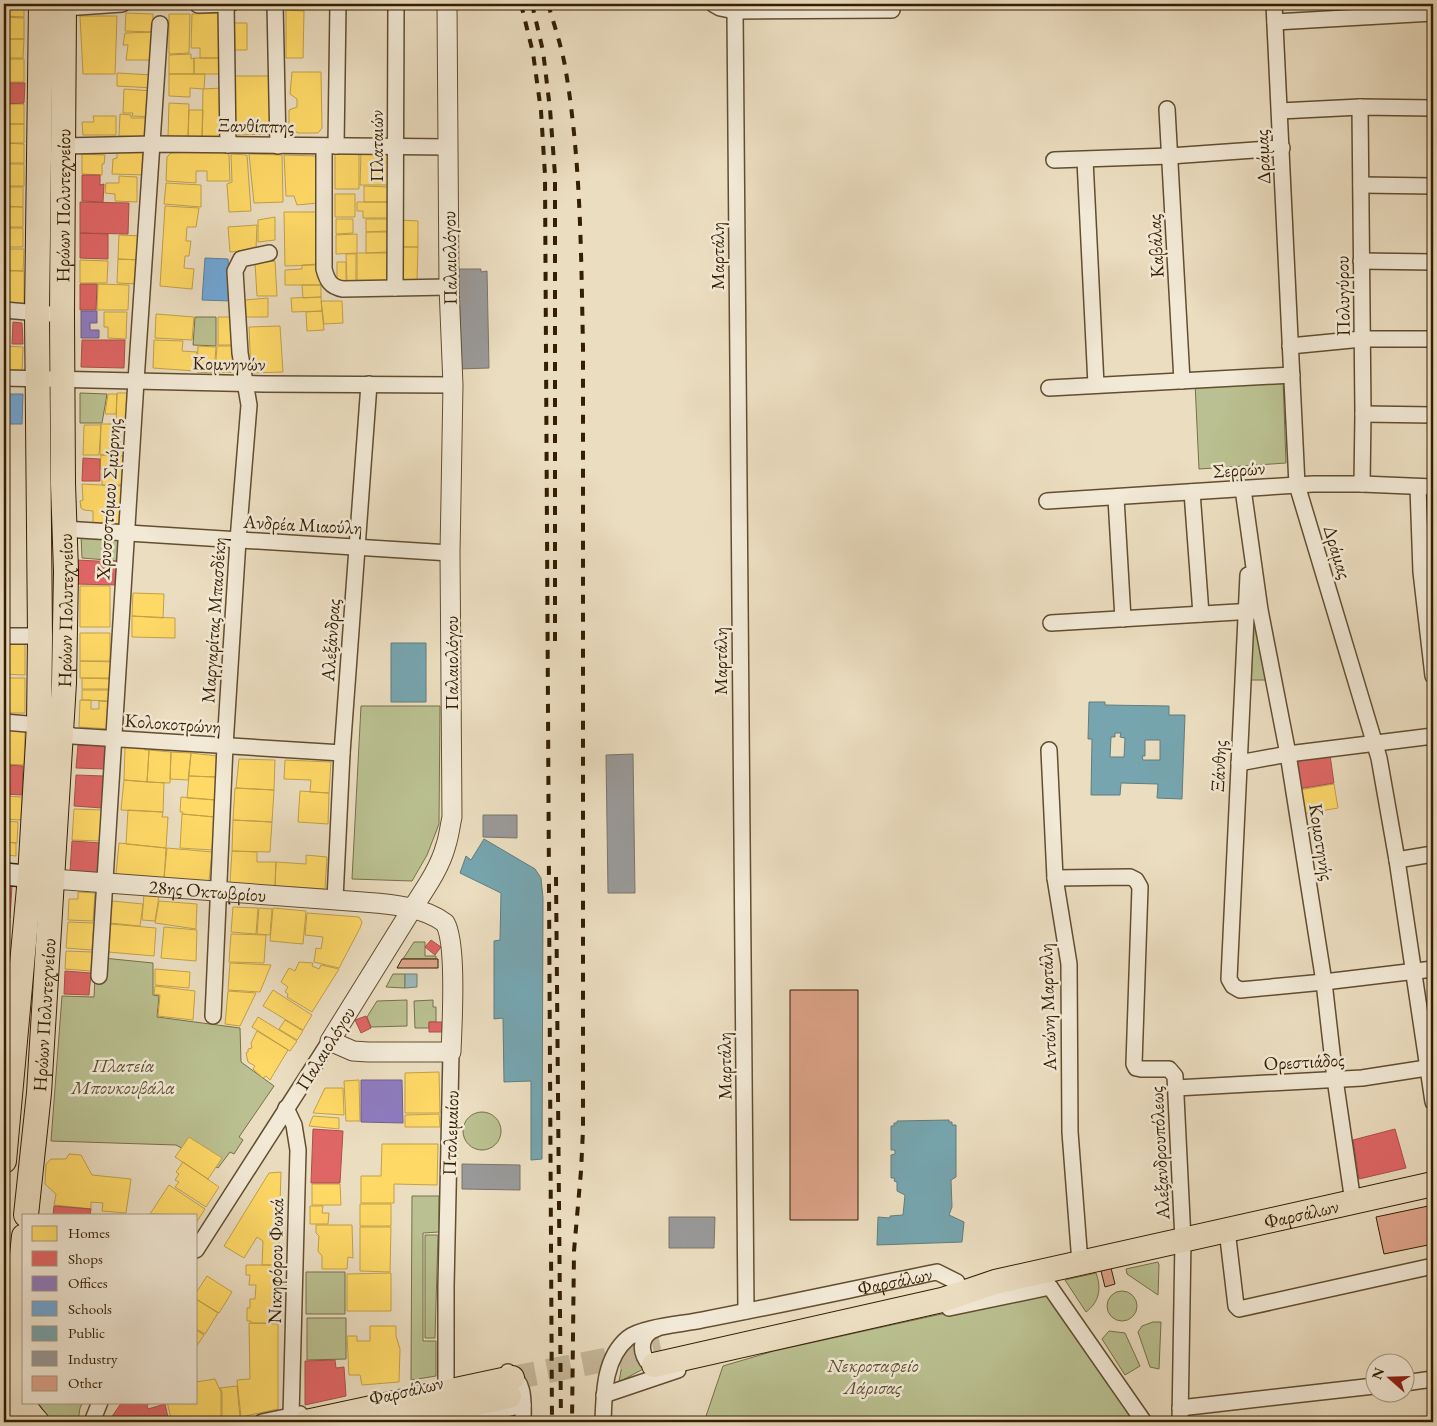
<svg xmlns="http://www.w3.org/2000/svg" width="1437" height="1426" viewBox="0 0 1437 1426" font-family="'EB Garamond',serif">
<style>
.green{fill:#bac091;stroke:#777048}
.water{fill:#9cbabc;stroke:#727c71}
.homes{fill:#ffd966;stroke:#c2a147}
.shops{fill:#e06666;stroke:#ac5147}
.offices{fill:#8e7cc3;stroke:#736088}
.schools{fill:#6fa8dc;stroke:#5d7f9a}
.public{fill:#76a5af;stroke:#627d7a;fill-rule:evenodd}
.industry{fill:#999;stroke:#7b746b}
.building{fill:#dea48b;stroke:#341f00}
.lines{fill:none;stroke-linecap:round;stroke-linejoin:round}
.primary-tunnel{stroke:#c6b79a;stroke-width:24;stroke-dasharray:24 12;stroke-linecap:butt}
.minor-casing{stroke:#624e30;stroke-width:18}
.tertiary-casing{stroke:#624e30;stroke-width:21}
.secondary-casing{stroke:#341f00;stroke-width:24}
.primary-casing{stroke:#341f00;stroke-width:26}
.minor{stroke:#f2e9d6;stroke-width:15}
.tertiary{stroke:#f2e9d6;stroke-width:19}
.secondary{stroke:#f2e9d6;stroke-width:21}
.primary{stroke:#ebddc0;stroke-width:24}
.rail{stroke:#341f00;stroke-width:4;stroke-dasharray:9 9;stroke-linecap:butt}
.labels{text-anchor:middle;stroke-width:5;stroke-linejoin:round;paint-order:stroke}
.street-label{font-size:19px;fill:#341f00;stroke:#f2e9d6}
.park-label{font-size:19px;font-style:italic;fill:#5c4f2c;stroke:#f2e9d6}
</style>
<rect width="100%" height="100%" fill="#ebddc0"/>
<filter id="stains"><feTurbulence type="fractalNoise" baseFrequency=".004" numOctaves="4"/><feColorMatrix values="0 0 0 0 .2 0 0 0 0 .09 0 0 0 0 .02 0 0 0 .5 -.17"/></filter>
<radialGradient id="worn" r=".72"><stop offset=".6" stop-color="#630" stop-opacity="0"/><stop offset="1" stop-color="#630" stop-opacity=".3"/></radialGradient>
<path class="green" d="M195,317H216V346L193,345Z
M1283,379L1286,463L1199,469L1195,383Z
M80,393L107,394L102,423H80Z
M81,535L120,536L119,561L82,558Z
M1253,620L1257,621L1267,678L1265,680H1252L1250,679Z
M361,706H440L439,824L427,855L412,881L352,879Z
M414,942H425V956H436V959H403Z
M103,958L153,963V995L159,996L157,1017L240,1028L241,1062L274,1086L239,1137L243,1140L234,1154L230,1152L218,1168L176,1145L51,1141L62,996L94,997L95,977Z
M393,974H405V988L386,987Z
M407,1000V1026L371,1027L367,1017L377,1001Z
M433,1000V1007H436V1022H429V1028H415L414,1001Z
M463 1131a19 19 0 1 1 38 0a19 19 0 1 1-38 0Z
M412,1196H439V1232L423,1233V1341H436V1376L411,1380Z
M425,1235H438L435,1338H425Z
M1158,1262L1159,1265L1158,1295L1127,1274L1126,1269Z
M306,1272H345V1314H306Z
M1096,1273C1102,1289 1099,1302 1086,1312L1065,1280Z
M1107 1306a15 15 0 1 1 30 0a15 15 0 1 1-30 0Z
M1047,1295L1135,1422H704L723,1366L774,1351L937,1315Z
M307,1318H346V1359L307,1360Z
M1153,1322H1161L1159,1369L1150,1367L1138,1332L1142,1326Z
M1109,1331L1125,1333L1140,1366L1125,1375L1102,1339Z
M633,1348L637,1359L645,1368L619,1382L623,1359Z
M31,1402H83L80,1408L78,1422H50Z"/>
<path class="water" d="M405,974H417V987L405,988Z"/>
<path class="homes" d="M4,4H24V17L4,16Z
M132,4H147L148,8H132Z
M286,10L304,11L303,58H286Z
M126,13L153,14V32L125,31Z
M220,13V58H200V48H191L192,14Z
M169,14H190L189,53L169,54Z
M80,16H117L115,74H83Z
M4,17L24,18V39H4Z
M232,23H247V50H232Z
M156,32L155,60H126L128,45H123L125,33Z
M4,39H24L23,58H4Z
M191,54V59L194,58V74H169V55Z
M194,58H220L221,74H194Z
M4,59H24V82H9V77H4Z
M292,72H321L322,128L318,133H298L289,127V110L297,107V99L290,94Z
M117,73L153,75V88L117,86Z
M169,74H205L204,89L190,88V97L169,96Z
M234,76H271L272,134L236,135Z
M222,88V137L202,138L203,89Z
M124,89L153,91L152,117L132,116L133,113H123Z
M169,103L189,104L188,137H168Z
M4,104H24V124H4Z
M189,110H203L202,138L188,137Z
M120,114L131,115V118H151V137L119,136Z
M93,116H116V135H83L82,122H94Z
M4,124H24V143H4Z
M4,143L24,144V163H4Z
M117,151L148,152L147,175L112,174L113,159L117,158Z
M224,151L229,155L230,181H207V171H196V183L166,181L167,157L171,153Z
M335,153H359V189H335Z
M361,153H389L388,185H360Z
M82,154L105,155L104,164H102V175L82,174Z
M231,154L247,155L251,211L229,212L227,184L232,182Z
M249,154L282,155L283,202L254,203Z
M284,155L318,156V203L297,205L294,196H286Z
M4,164H24V186H4Z
M119,176L137,177V202L115,201V194L105,193L106,183H119Z
M166,183L201,185V207L164,204Z
M364,186L388,187L387,202H364Z
M4,187H23V207L4,206Z
M335,194H355V217H335Z
M357,202H388V218H363V211H357Z
M165,206L199,208L196,227H187L186,241H191L189,256H185L184,268L194,269L192,289L160,286Z
M4,207H23V227H4Z
M284,212H316V265L285,266Z
M275,217V240L258,242V220Z
M336,219H353V233L336,234Z
M366,219H388V231L366,232Z
M399,220L418,221V247H399Z
M257,225L256,249L230,252L228,227Z
M4,228H23V247H4Z
M366,232H388V252L366,253Z
M357,234V253L336,254V235Z
M119,235L142,236L141,260L118,259Z
M399,247H418L417,281H399Z
M4,249H24L23,271L4,270Z
M357,253H388L389,281H357Z
M346,254H356V282H347Z
M118,259L140,260L139,284L117,283Z
M80,260L108,261L107,283H80Z
M275,261L277,296H257L255,263Z
M337,262H346V282H337Z
M319,264L321,285H285V270L302,269V265Z
M4,271H24V304L4,302Z
M98,284L129,285L128,310H97Z
M302,285H321V297L303,298Z
M321,297L322,311L292,312L291,298Z
M268,298V317H244L245,300Z
M321,301H342L343,323L324,324Z
M322,311L324,330L307,331L306,312Z
M104,312H127L126,339L108,338V327H104Z
M156,314L194,317L192,340L155,338Z
M218,317H232L235,345H218Z
M4,318H7V345H4Z
M280,326L283,372L251,373L249,327Z
M154,340L183,341L182,351L197,352L195,371L153,368Z
M4,346L23,347L22,371L4,370Z
M198,346L216,347L214,373L197,372Z
M217,346H235L236,372L215,373Z
M117,393H132L131,424L116,423Z
M108,394H117L116,414H105Z
M101,424H120V455H100Z
M84,425H101L99,455H83Z
M101,455L126,456V485H102V473H107V469H100Z
M82,484L122,486V519L120,523L117,524L93,523V511L84,510L81,508L80,501L83,500Z
M80,586H110V627H80Z
M133,593L164,594L163,618L132,616Z
M132,616L175,618V638L132,637Z
M80,633H110V661H80Z
M4,641L25,642V675L4,674Z
M80,661L114,662V678H80Z
M4,678H25V713H4Z
M82,678L114,679V689H82Z
M82,690H111V701L82,700Z
M80,700H91V709H99V701L111,702L110,729L79,727Z
M4,730H25L24,765L4,764Z
M125,747L143,748L145,750H149L147,782L124,780Z
M149,750L171,752L170,783L147,782Z
M171,752L191,753L188,780L170,779Z
M191,753L217,756L216,777L189,776Z
M239,759L275,760L274,790L236,788Z
M285,760L331,762L329,793L310,792L311,780L284,779Z
M189,776L217,777L216,800L187,798Z
M124,780L164,783L163,812L121,810Z
M1334,784L1338,808L1302,814L1299,790Z
M235,788L274,790L272,822L233,820Z
M300,791L329,793L328,824L298,822Z
M4,796L22,797L21,820L4,819Z
M181,797L216,800L215,817L182,814L183,812H180Z
M74,809L102,810L100,841L72,840Z
M128,810L163,812L162,817H168L166,848L126,844Z
M182,814L215,817L212,850L180,848Z
M233,820L272,822L270,852L232,851Z
M4,821L18,822L17,843L4,842Z
M4,842L16,843V856L7,855V863H4Z
M119,843L166,848L164,879L116,874Z
M167,848L212,852L209,881L164,878Z
M232,851L257,852V862H276L275,886L230,883Z
M306,855L327,857L325,889L275,886L276,862L306,864Z
M78,892L95,893L93,921L68,920L69,899H78Z
M144,894L159,896L155,921L142,920Z
M112,901L143,904L140,926L110,923Z
M159,901L197,904L196,929L155,923Z
M233,907L258,908L256,934L231,932Z
M259,908L272,909L270,935L257,934Z
M273,908L306,911L303,944L270,941Z
M307,913L359,917L362,922L360,928L339,968L314,962L316,948L321,949L323,937L305,935Z
M68,922L94,923L92,950L66,948Z
M110,924L156,928L154,956L108,952Z
M164,927L197,930L196,961L161,958Z
M231,934L266,935L264,963L229,962Z
M66,951L92,952L91,971L65,969Z
M299,962L313,963L312,966L319,969L321,965L339,969L312,1012L287,997L288,994L285,992L288,987L281,982L289,968L295,971Z
M230,963L271,965L260,992L228,990Z
M155,969L190,972L189,988L155,985Z
M155,986L195,991L193,1020L158,1016L160,995L154,994Z
M273,990L312,1015L303,1030L263,1006Z
M228,991L256,993L240,1026L225,1024Z
M258,1017L297,1041L290,1051L252,1027Z
M285,1020L303,1031L297,1040L279,1029Z
M257,1031L288,1050L270,1080L266,1076L263,1078L253,1069L255,1066L248,1062L246,1053L248,1052V1049L252,1048L251,1043Z
M439,1072L440,1113H405V1073Z
M359,1080L360,1121H346L344,1081Z
M325,1088H343L344,1115L313,1113Z
M439,1114L440,1127H405V1115Z
M313,1116L339,1118V1129L309,1126Z
M189,1137L222,1158L208,1179L175,1157Z
M382,1144H438L437,1185L394,1184V1203H361V1176H381Z
M69,1154L81,1155L92,1175L131,1179L126,1213L102,1211L103,1203L91,1202V1209L54,1205L56,1194L45,1184L46,1164L51,1159H66Z
M183,1162L219,1187L206,1207L175,1187L179,1182L175,1180L179,1174L176,1172Z
M281,1172L278,1265H262L263,1241L257,1237L244,1258L224,1246L269,1173Z
M312,1184H340L341,1205H312Z
M169,1185L205,1209L196,1223V1215L150,1214Z
M360,1204H391V1226H360Z
M310,1206H323L322,1213H329L328,1224H310Z
M316,1225H352L353,1258L348,1257L347,1269H322V1256L318,1251L319,1236L316,1233Z
M360,1227H391L390,1272L360,1271Z
M246,1265H278V1323H251V1321H247V1308H250V1299H255L256,1285H249L250,1275H246Z
M391,1273V1311H347V1274Z
M207,1276L232,1292L219,1313L196,1299V1293Z
M196,1299L218,1313L205,1334L196,1329Z
M249,1323L278,1324V1409L241,1417L237,1380L250,1379Z
M370,1326H396V1336L400,1349L399,1382L362,1385L360,1375H349L347,1336H357V1341H370Z
M196,1330L204,1335L196,1347Z
M215,1379L221,1392V1421L172,1422L167,1402H196V1382Z
M237,1386L240,1417L222,1421V1392L220,1388Z"/>
<path class="shops" d="M4,83H25L24,103L4,104Z
M82,175H100V185L104,184L103,202L82,201Z
M80,202L129,203L128,234L80,233Z
M80,233L108,234V259L80,258Z
M80,284H97L96,310H80Z
M13,322L22,323L23,344H12Z
M82,340H125L124,368L81,367Z
M83,458L100,459V481H82Z
M76,560L118,562L117,585L76,584Z
M78,745L106,746L105,769L76,768Z
M1330,755L1334,783L1298,789L1294,761Z
M4,765L23,766L22,795L4,794Z
M76,775L104,776L102,808L74,806Z
M72,841L100,843L98,874L70,872Z
M4,885H12L10,919L4,918Z
M431,940L441,947L435,955L425,947Z
M65,971L91,973L89,995L64,994Z
M366,1016L371,1028L361,1033L355,1020Z
M429,1022H442V1032H429Z
M313,1129L343,1131L340,1183H311Z
M1395,1129L1406,1168L1359,1179L1353,1140Z
M54,1206L91,1209L90,1215H53Z
M335,1360L336,1368L344,1367L346,1396L305,1405V1361Z
M122,1402H150L147,1406L148,1409L165,1404L169,1422H113L111,1418Z"/>
<path class="offices" d="M81,311H97V323H90V330H99V338H81Z
M4,920H10L9,948L4,947Z
M361,1080H402L403,1123L361,1122Z"/>
<path class="schools" d="M205,258L228,259L231,301L202,300Z
M4,394H23L22,424H4Z"/>
<path class="public" d="M391,643H426V702H391Z
M1089,702H1105V705L1169,706V715H1185L1182,799L1157,798L1158,784L1121,783L1120,795H1091L1092,739H1088ZM1115,733H1121L1120,737L1125,738L1124,757H1110L1111,737H1115ZM1145,740H1160V760H1143L1142,756H1145Z
M484,839L535,869L541,878L543,898L542,1159L531,1160V1081L504,1082L503,1018L494,1019V941L500,940L501,893L460,873L466,856L471,860Z
M949,1120V1122H952V1125H956V1177L951,1180L952,1207L949,1215L964,1222L962,1242L877,1245L878,1217L890,1218V1216L903,1215L905,1195L897,1191V1182L894,1181L895,1178H891V1155L895,1154V1150H891V1126H894V1123H897V1121Z"/>
<path class="industry" d="M457,269H481V272L487,271L489,368L458,369Z
M633,754L635,893H608L606,755Z
M483,815H517V838L483,837Z
M462,1164L520,1165V1190L462,1189Z
M669,1217H715L714,1248H669Z"/>
<path class="building" d="M402,959H438V968H397Z
M790,990H858V1220H790Z
M1433,1205V1244L1384,1254L1376,1217Z
M1111,1268L1115,1284L1105,1287L1101,1271Z"/>
<g class="lines">
<path class="primary-tunnel" d="M512,1378L661,1349"/>
<defs>
<g id="minor">
<path d="M226,4L228,145"/>
<path d="M275,4L278,146"/>
<path d="M713,4L720,8L735,11L892,10"/>
<path d="M739,4L735,11L746,1311"/>
<path d="M1274,4L1297,485L1379,758L1397,860L1433,1102"/>
<path d="M198,5L230,4"/>
<path d="M64,8L122,4"/>
<path d="M1275,22L1433,13"/>
<path d="M1360,107L1363,414L1362,484"/>
<path d="M1167,109L1182,381"/>
<path d="M1280,111L1360,107L1433,108"/>
<path d="M64,146L153,144L449,147"/>
<path d="M324,146V269C327,280 330,287 343,289L449,287"/>
<path d="M336,146L338,4"/>
<path d="M1054,160L1170,156L1282,148"/>
<path d="M1085,160L1096,385"/>
<path d="M1361,185L1433,186"/>
<path d="M1361,261L1433,262"/>
<path d="M395,288L396,4"/>
<path d="M4,310L62,315"/>
<path d="M1290,346L1362,339H1433"/>
<path d="M4,378L264,384L453,385"/>
<path d="M1049,388L1292,375"/>
<path d="M1363,414L1433,415"/>
<path d="M1418,487L1421,572L1433,676"/>
<path d="M1243,489L1260,610L1288,754L1324,982L1335,1079L1353,1202"/>
<path d="M1192,492L1201,614"/>
<path d="M1116,498L1123,619"/>
<path d="M1047,501L1313,484H1362L1433,487"/>
<path d="M64,529L450,553"/>
<path d="M1248,575L1229,979L1233,986L1240,990L1324,982L1433,969"/>
<path d="M1051,623L1254,611"/>
<path d="M4,636H40"/>
<path d="M4,722L39,725L73,736L342,753"/>
<path d="M1049,750L1055,878L1069,964L1070,1132L1080,1263"/>
<path d="M1239,763L1288,754L1433,736"/>
<path d="M1397,860L1433,854"/>
<path d="M1055,878L1130,877L1136,880L1140,887L1134,1064L1136,1068L1141,1069H1169L1175,1076L1183,1240L1180,1422"/>
<path d="M335,899L342,753L369,384"/>
<path d="M99,976L136,381L160,24"/>
<path d="M213,1016L225,746L238,540L249,405L240,353L235,271L241,259L269,253"/>
<path d="M1176,1088L1362,1078L1433,1067"/>
<path d="M286,1108L294,1125L298,1150L291,1416"/>
<path d="M1227,1230L1236,1306L1239,1309L1433,1266"/>
<path d="M196,1250L330,1041"/>
<path d="M1043,1282L1050,1287L1144,1422"/>
<path d="M949,1308L1050,1287"/>
<path d="M656,1329C641,1334 639,1349 647,1361L663,1367"/>
<path d="M508,1372C526,1382 523,1404 523,1422"/>
<path d="M446,1381V1286L451,1052"/>
<path d="M1404,1383L1433,1379"/>
<path d="M604,1395L678,1370"/>
<path d="M1180,1408L1374,1386"/>
<path d="M92,1422L100,1402"/>
<path d="M262,1422L300,1414"/>
<path d="M453,1422L523,1405"/>
<path id="s1" d="M603,1422C604,1393 604,1358 628,1338C641,1327 684,1324 702,1320C780,1305 858,1288 937,1272L957,1282"/>
</g>
<g id="tertiary">
<path id="s2" d="M53,879L363,902C389,904 423,906 445,923C457,943 452,1025 451,1052H368L353,1051L330,1041L412,909C425,889 440,868 446,845C449,836 450,826 452,817L450,553L453,385L449,287L447,4"/>
</g>
<path id="secondary" d="M4,874L46,878"/>
<g id="primary">
<path d="M4,1161L30,877L39,725L40,636L37,313L41,4"/>
<path id="s3" d="M26,1215L39,1093L64,683L66,571L63,484L62,315L64,4"/>
<path id="s4" d="M654,1365L942,1300L995,1282L1433,1184"/>
<path d="M15,1375C18,1395 24,1408 37,1422"/>
<path d="M5,1422L24,1236"/>
<path d="M306,1422L512,1378"/>
<path d="M392,1422L509,1396"/>
</g>
</defs>
<use href="#minor" class="minor-casing"/>
<use href="#tertiary" class="tertiary-casing"/>
<use href="#secondary" class="secondary-casing"/>
<use href="#primary" class="primary-casing"/>
<use href="#minor" class="minor"/>
<use href="#tertiary" class="tertiary"/>
<use href="#secondary" class="secondary"/>
<use href="#primary" class="primary"/>
<path class="rail" d="M521,4L533,53L541,111L545,175L552,1422
M532,4L543,51L550,109L555,175V644
M548,4C554,24 561,45 565,66C581,159 581,253 583,347V1130L581,1171L574,1251L572,1422
M556,877L561,1422"/>
</g>
<g class="labels">
<g class="street-label">
<text transform="translate(256 125) rotate(1)" y="7">Ξανθίππης</text>
<text transform="translate(376 146) rotate(-90)" y="7">Πλαταιών</text>
<text transform="translate(1262 157) rotate(-93)" y="7">Δράμας</text>
<text dy="7" stroke="none"><textPath href="#s3" startOffset="1011">Ηρώων Πολυτεχνείου</textPath></text>
<text transform="translate(1155 246) rotate(-93)" y="7">Καβάλας</text>
<text transform="translate(717 256) rotate(-90)" y="7">Μαρτάλη</text>
<text transform="translate(449 258) rotate(-91)" y="7">Παλαιολόγου</text>
<text transform="translate(1342 296) rotate(-91)" y="7">Πολυγύρου</text>
<text transform="translate(229 363) rotate(1)" y="7">Κομνηνών</text>
<text transform="translate(1239 469) rotate(-4)" y="7">Σερρών</text>
<text transform="translate(108 499) rotate(-86)" y="7">Χρυσοστόμου Σμύρνης</text>
<text transform="translate(303 524) rotate(3)" y="7">Ανδρέα Μιαούλη</text>
<text transform="translate(1338 552) rotate(73)" y="7">Δράμας</text>
<text dy="7" stroke="none"><textPath href="#s3" startOffset="606">Ηρώων Πολυτεχνείου</textPath></text>
<text transform="translate(213 620) rotate(-86)" y="7">Μαργαρίτας Μπασδέκη</text>
<text transform="translate(330 640) rotate(-86)" y="7">Αλεξάνδρας</text>
<text transform="translate(720 661) rotate(-90)" y="7">Μαρτάλη</text>
<text transform="translate(451 663) rotate(-90)" y="7">Παλαιολόγου</text>
<text transform="translate(173 723) rotate(4)" y="7">Κολοκοτρώνη</text>
<text transform="translate(1218 766) rotate(-87)" y="7">Ξάνθης</text>
<text transform="translate(1322 842) rotate(81)" y="7">Κομοτηνής</text>
<text dy="7" stroke="none"><textPath href="#s2" startOffset="155">28ης Οκτωβρίου</textPath></text>
<text transform="translate(1047 1007) rotate(-92)" y="7">Αντώνη Μαρτάλη</text>
<text dy="7" stroke="none"><textPath href="#s3" startOffset="201">Ηρώων Πολυτεχνείου</textPath></text>
<text transform="translate(325 1048) rotate(-58)" y="7">Παλαιολόγου</text>
<text transform="translate(1304 1061) rotate(-3)" y="7">Ορεστιάδος</text>
<text transform="translate(724 1066) rotate(-91)" y="7">Μαρτάλη</text>
<text transform="translate(450 1133) rotate(-88)" y="7">Πτολεμαίου</text>
<text transform="translate(1159 1153) rotate(-93)" y="7">Αλεξανδρουπόλεως</text>
<text dy="7" stroke="none"><textPath href="#s4" startOffset="665">Φαρσάλων</textPath></text>
<text transform="translate(275 1261) rotate(-89)" y="7">Νικηφόρου Φωκά</text>
<text dy="7" stroke="none"><textPath href="#s1" startOffset="364">Φαρσάλων</textPath></text>
<text transform="translate(406 1390) rotate(-13)" y="7">Φαρσάλων</text>
</g>
<g class="park-label">
<text x="123" y="1072">Πλατεία<tspan x="123" dy="22">Μπουκουβάλα</tspan></text>
<text x="873" y="1372">Νεκροταφείο<tspan x="873" dy="22">Λάρισας</tspan></text>
</g>
</g>
<rect width="1437" height="1426" fill="none" stroke="#ebddc0" stroke-width="20"/>
<rect x="5" y="5" width="1427" height="1416" fill="none" stroke="#341f00" stroke-width="2.5"/>
<rect x="10" y="10" width="1417" height="1406" fill="none" stroke="#341f00"/>
<rect x="22" y="1214" width="175" height="190" fill="#f2e9d6" stroke="#a69880"/>
<rect x="32" y="1226" width="25" height="15" fill="#ffd966" stroke="#a69880"/>
<text x="68" y="1238" font-size="15" fill="#341f00">Homes</text>
<rect x="32" y="1251" width="25" height="15" fill="#e06666" stroke="#a69880"/>
<text x="68" y="1264" font-size="15" fill="#341f00">Shops</text>
<rect x="32" y="1276" width="25" height="15" fill="#8e7cc3" stroke="#a69880"/>
<text x="68" y="1288" font-size="15" fill="#341f00">Offices</text>
<rect x="32" y="1301" width="25" height="15" fill="#6fa8dc" stroke="#a69880"/>
<text x="68" y="1314" font-size="15" fill="#341f00">Schools</text>
<rect x="32" y="1326" width="25" height="15" fill="#76a5af" stroke="#a69880"/>
<text x="68" y="1338" font-size="15" fill="#341f00">Public</text>
<rect x="32" y="1351" width="25" height="15" fill="#999999" stroke="#a69880"/>
<text x="68" y="1364" font-size="15" fill="#341f00">Industry</text>
<rect x="32" y="1376" width="25" height="15" fill="#dea48b" stroke="#a69880"/>
<text x="68" y="1388" font-size="15" fill="#341f00">Other</text>
<g transform="translate(1390 1378) rotate(290)"><circle r="24" fill="#f2e9d6" stroke="#a69880"/>
<path d="M0-4L9 19L0 12L-9 19Z" fill="#8f2418"/>
<text y="-8" font-size="14" font-weight="bold" text-anchor="middle" fill="#341f00">N</text>
</g>
<rect width="100%" height="100%" filter="url(#stains)"/>
<rect width="100%" height="100%" fill="url(#worn)"/>
</svg>
